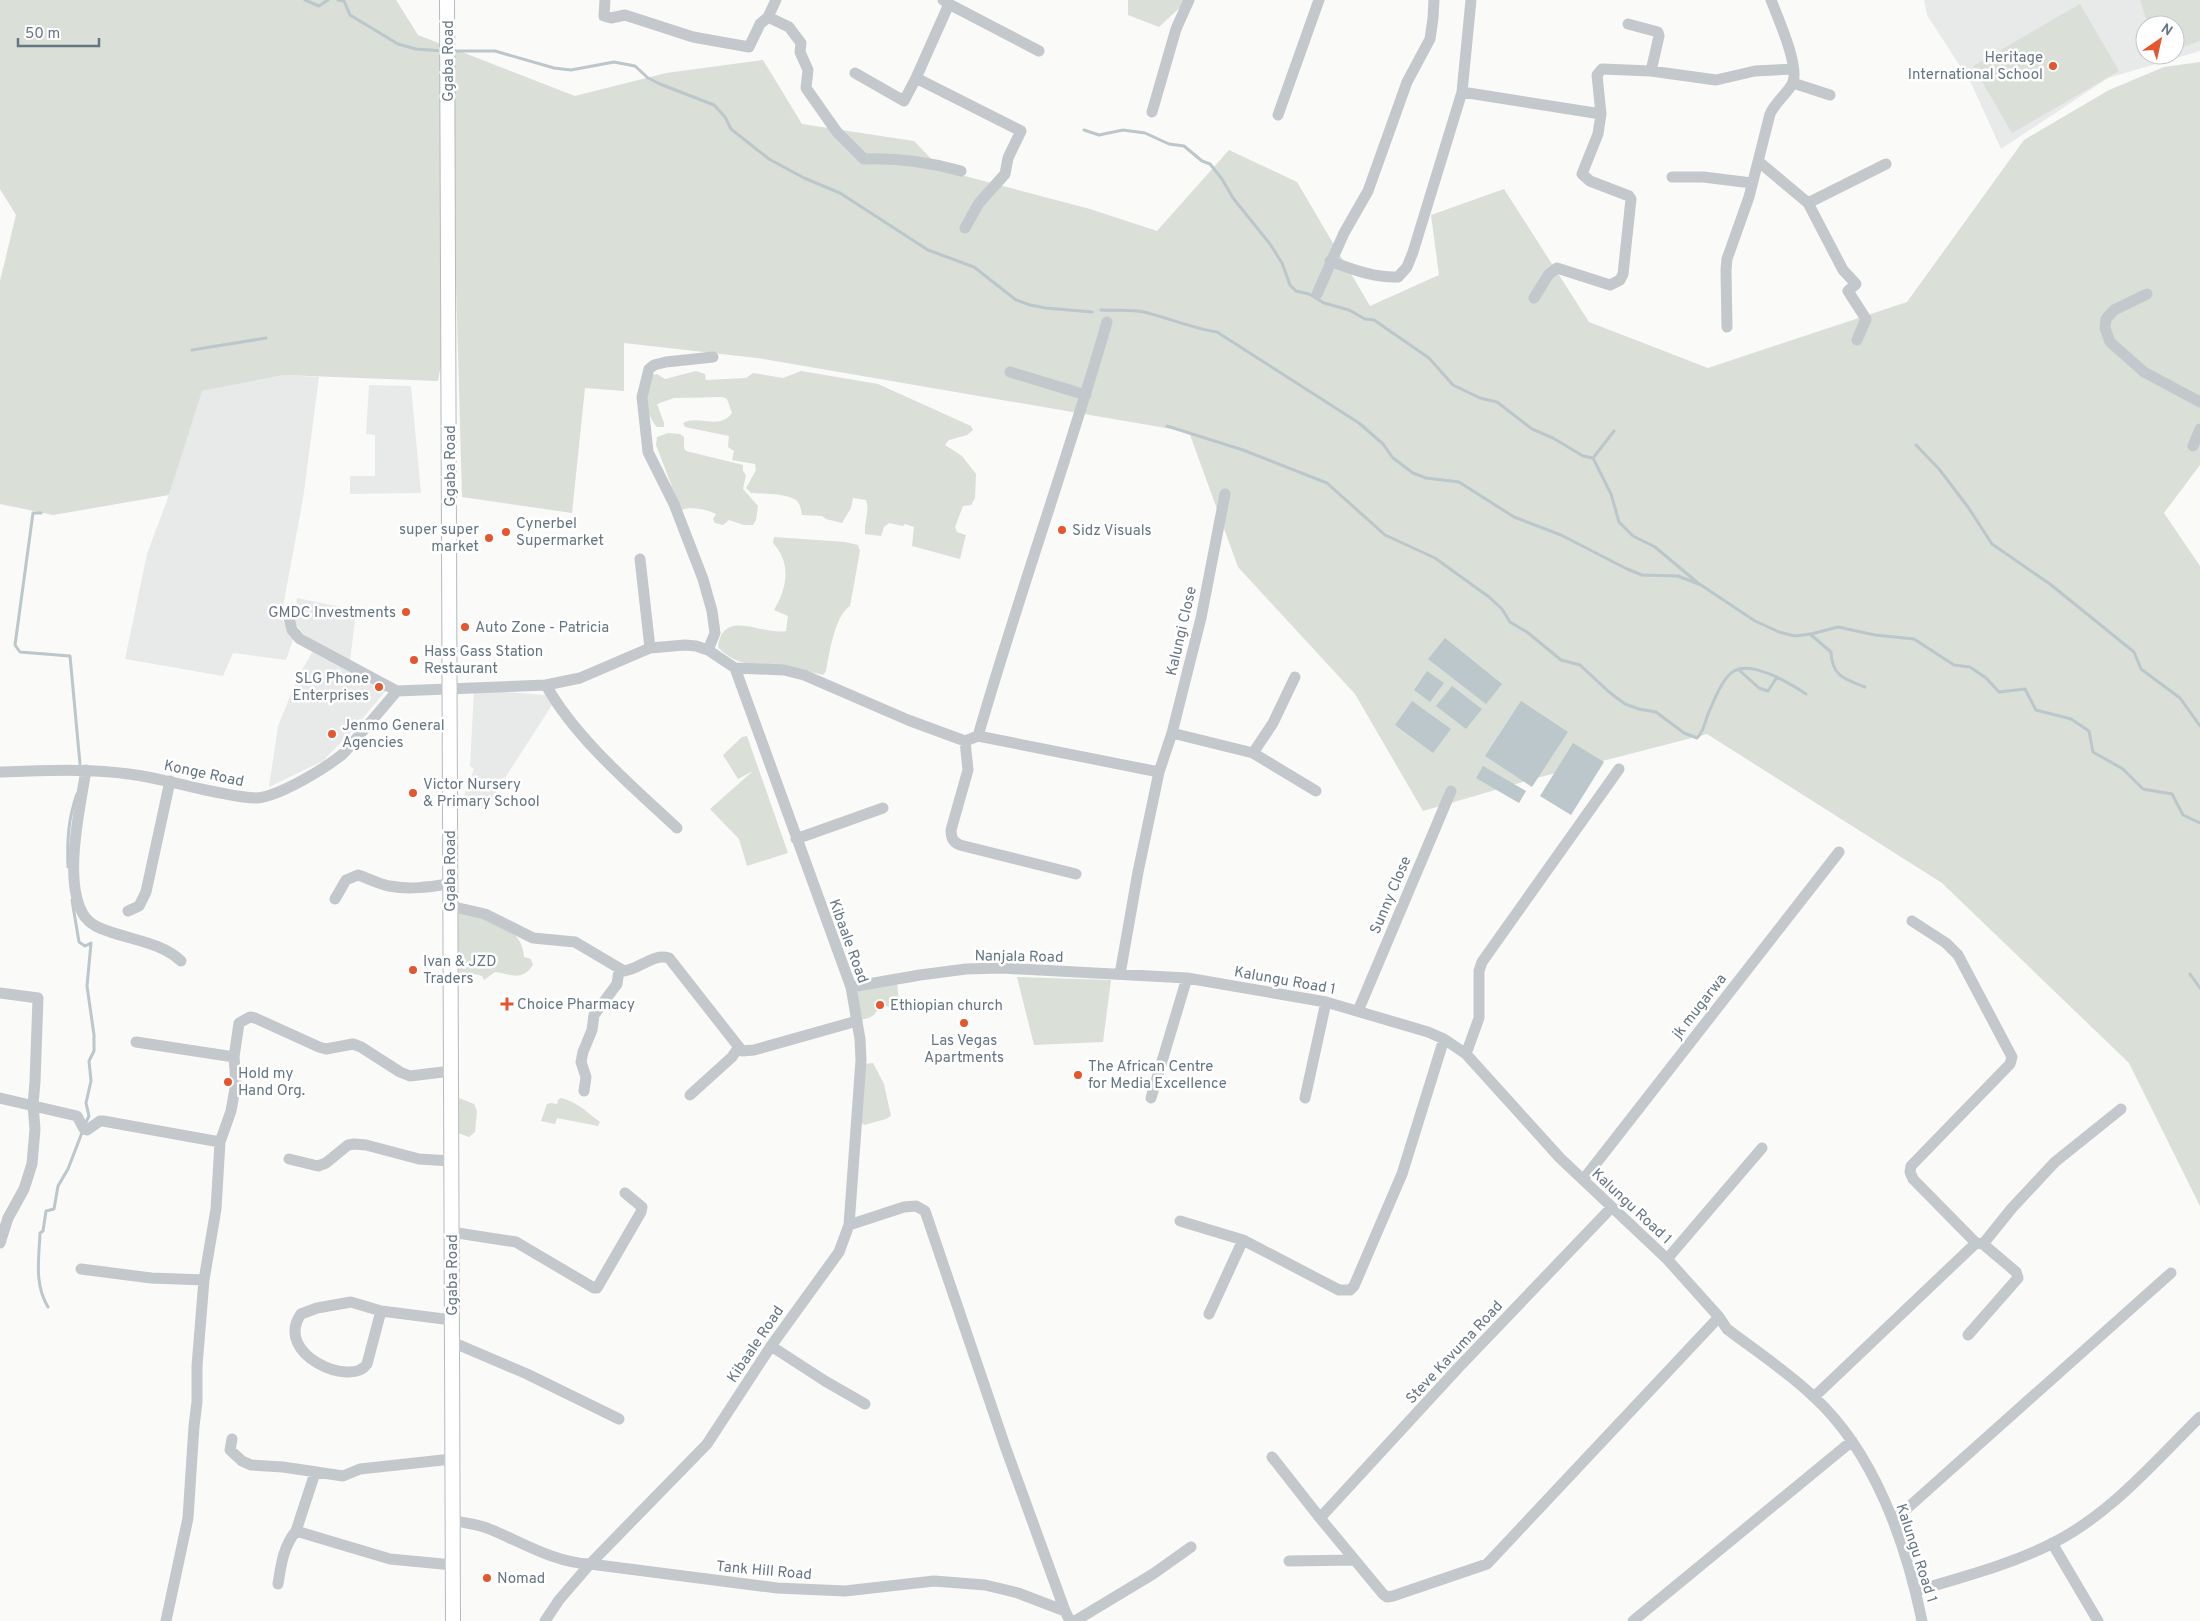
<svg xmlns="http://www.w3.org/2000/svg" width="2200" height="1621" viewBox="0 0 2200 1621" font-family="Overpass,sans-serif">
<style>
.built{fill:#e8e9e9;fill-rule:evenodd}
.green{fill:#dadfd7}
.water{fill:#bbc7cb}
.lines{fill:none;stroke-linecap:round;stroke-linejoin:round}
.stream{stroke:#bbc7cb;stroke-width:3}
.major-casing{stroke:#b5babe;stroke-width:16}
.minor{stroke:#c3c8cc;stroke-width:11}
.major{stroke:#fff;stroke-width:14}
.poi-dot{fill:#e4572e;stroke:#fff;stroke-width:2}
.labels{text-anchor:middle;stroke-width:5;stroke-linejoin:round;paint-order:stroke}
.poi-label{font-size:15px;fill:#657683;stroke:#fff;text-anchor:start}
.street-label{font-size:15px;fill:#657683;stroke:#fff}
</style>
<rect width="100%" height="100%" fill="#fafaf8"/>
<path class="built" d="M1924,0H2200V51L2108,78L2001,149L1971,83L1927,15ZM2145,25H2175V55H2145Z
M284,375L319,377L303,499L281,617L293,640L286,660L233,653L223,676L125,659L147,554L169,495L201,391Z
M369,385L411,386L421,493L350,494V476H375V435L366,434Z
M297,598L356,610L350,662L311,643L294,622Z
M313,651L388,688L353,730L323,761L269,787L278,726L299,675Z
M474,690L546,695L552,705L485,809L462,801L474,769L470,766Z"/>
<path class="green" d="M0,0H396L418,35L575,96L666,73L763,60L802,124L914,141L942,170L1090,209L1157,231L1229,150L1297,182L1370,306L1439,275L1431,215L1504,189L1589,322L1708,368L1907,302L2024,140L2109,90L2164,67L2200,62V465L2164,513L2200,566V1206L2129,1063L1942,883L1707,734L1529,780L1423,811L1355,694L1238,567L1189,432L757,358L624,343V391L585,388L572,513L462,497L456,282L438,381L284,375L202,391L169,495L53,515L0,504V281L16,215L0,189Z
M1128,0H1188L1159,27L1128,15Z
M2140,0H2200V41L2175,50V25H2148Z
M2080,4L2119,71L2012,133L1973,66Z
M696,371L705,374L706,380L746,378L753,373L783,378L801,371L878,384L971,426L973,430L967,435L949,440L945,445L962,456L976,474L975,498L971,505L963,506L955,527L957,532L966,535L960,559L912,546L914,527L905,524L903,526L889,523L884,527L881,536L865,534C864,521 870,512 866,500L853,498L851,508L842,523L826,519L822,516L802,515C801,510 800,503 796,500C784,493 764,494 751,493L746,488L756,470L755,464L732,460L734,451L728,447L729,436L685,427L683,423C698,414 719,431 732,413L727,399L722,397L674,398L657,404L664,423V427H657C643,411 646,394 653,375L657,374L665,379Z
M668,433L680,434L684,437V448L686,451L743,465V471L746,475L743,489L758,506L756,520L753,525H744L729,520L723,525L715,523L713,519L716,514C707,509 690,506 681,510L656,445L657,437Z
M774,537L845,542L858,545L860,551L850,606C835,615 829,654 826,671L823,675C814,673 805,670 796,669C769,666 737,669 718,647C723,607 763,636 786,631L788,616L774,610C787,588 792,564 773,543Z
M747,736L788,853L747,866L739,839L710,809L753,771L738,779L723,755L742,737Z
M453,912C481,917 522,923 524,957L531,959L533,965C521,982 512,974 495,972L484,980L482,976L475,974L471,979L453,976Z
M1017,977L1111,980L1103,1042L1034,1045Z
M897,982L899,1002L892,1006L879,1007C875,1016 869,1020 859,1019L854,992Z
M873,1063L884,1084L891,1116L886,1119L864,1125L859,1120L865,1064Z
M456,1098H459L474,1104L477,1111L475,1132L469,1137L458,1133Z
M561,1098C578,1102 586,1112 600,1122L598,1126L557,1118L555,1124L541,1121L547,1104L551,1103L557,1104L558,1100Z"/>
<path class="water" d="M1445,638L1502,684L1486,704L1428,659Z
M1427,671L1444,683L1430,702L1414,690Z
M1452,686L1482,709L1466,729L1436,706Z
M1412,701L1451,729L1433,753L1395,725Z
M1521,701L1568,732L1532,787L1485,756Z
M1573,743L1604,762L1571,815L1540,796Z
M1483,766L1526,791L1519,803L1476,778Z"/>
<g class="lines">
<path class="stream" d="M305,0L319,6L328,0
M338,0L344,1L350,15L398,44L416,49L444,51
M450,51H495L554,68L571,70L614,62L635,66L648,78L660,84L714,105L725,117L731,129L769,159L804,178L840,193L928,250L974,267L1016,300L1030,305L1046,308L1092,312
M1084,130L1099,135L1123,130L1145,133L1169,144L1184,146L1202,161L1210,164L1222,179L1233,198L1270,244L1282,263L1290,285L1296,291L1309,294L1324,303L1349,310L1365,319L1374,320L1429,358L1453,385L1480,398L1497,402L1532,429L1553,438L1583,456L1593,458
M1101,310C1116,311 1130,309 1144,312C1169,318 1191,328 1217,332L1359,423L1383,444L1393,458L1413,473L1426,478L1459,482L1514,517L1561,535L1627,569L1642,575L1678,576L1701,585L1755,621L1779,632L1795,636L1810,634L1831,652C1832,676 1844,679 1865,687
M192,350L266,338
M1167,426L1243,450L1327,483L1385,535L1435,558L1489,597L1502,609L1510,622L1527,632L1561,660L1580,665L1609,692L1625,704L1639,709L1656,712L1684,733L1697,738C1704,731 1705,722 1708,714C1714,701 1722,678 1734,671C1752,660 1791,684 1806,694
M1916,445L1939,469L1968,507L1992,544L2050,584L2134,652L2141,669L2180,698L2200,726
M1593,458L1611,494L1619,522L1633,536L1655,547L1698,583
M1593,458L1614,431
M41,513H33L15,645L20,652L70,656L80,764
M1811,634L1838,627L1875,635L1914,639L1954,665L1970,667L1986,678L1999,692L2025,689L2036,710L2071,719L2089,731L2093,752L2123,769L2143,789L2172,794L2183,815L2200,823
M1739,670L1759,688L1768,691L1777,677
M68,867C67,841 68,819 77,794
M72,900L79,942L85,946L91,943L87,986L94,1035V1051L89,1061L91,1081L86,1103L89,1116L85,1124
M2190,974L2200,988
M48,1307C34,1284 39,1259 40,1233L43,1231L46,1211L54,1209L58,1186L68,1169L83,1130"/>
<defs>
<path id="major" d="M447,0L453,1621"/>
</defs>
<use href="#major" class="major-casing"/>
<path class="minor" d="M605,0L604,16L611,18L625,15L693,37L749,47L760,24L768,17L776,0
M949,4L1039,51
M768,17L789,27L801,43L800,52L808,70L806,88L837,132L864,159C897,158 929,162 961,171
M1628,24L1658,32L1659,36L1651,71
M855,73L904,101L916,78L949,4L943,0
M916,78L1021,131L1008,158L1005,174L979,203L965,228
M1793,83L1830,95
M1462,92L1601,114
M1152,112L1176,29L1189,0
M1278,115L1319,0
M1758,161L1808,203L1886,164
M1672,177H1703L1752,183
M1808,203L1843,270L1856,284L1848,291L1866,319L1857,340
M1330,261C1352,269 1374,278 1398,277L1407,267L1413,252L1462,92L1471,0
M1317,294L1344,233L1368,191L1407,82L1430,39L1433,18L1434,0
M2147,294L2114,310L2106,319L2105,328L2110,342L2144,372L2200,402
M1534,298L1549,274L1557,268L1610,285L1620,280L1623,274L1631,199L1629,196L1590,181L1582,174L1598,134L1601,114L1597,75L1602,69L1651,71L1716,80L1755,71L1793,69
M1727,327L1726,270L1727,259L1749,197L1770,114C1775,102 1790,91 1793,82C1799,65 1778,18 1771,0
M1010,372L1086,395
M2193,446L2200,429
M640,559L650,648
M288,614L292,630L300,639L397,691
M708,650L715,633L712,611L703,579L674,504L648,452L642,397L649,369L654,365L666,362L713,357
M735,668L784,670L804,675L908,720L965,741L978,736L1159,772
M546,685C575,738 633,787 677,828
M1172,733L1253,753L1316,791
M978,736C1018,597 1067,461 1107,322
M965,741L968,770L951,830C951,838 953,842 960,845L1076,874
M1253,753L1273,723L1295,677
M86,770C80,808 62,885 85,917C91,925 99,928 108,931C132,940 162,943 181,961
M0,772C43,771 86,768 129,774C162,778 194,789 226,794C236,796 246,798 257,798C280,796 326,768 344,753L397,691L546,685L580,678L650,648L685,645L696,646L708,650L735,668L851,987L860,1039L861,1060L849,1225L839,1252L771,1346L707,1444L590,1564L559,1600L545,1621
M796,839L883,808
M335,899L346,880L358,875C368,878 378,884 389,886C409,890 429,887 449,884
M450,906L485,914L533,938L575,942L624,971C640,969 653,953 669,958L742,1051L754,1050L857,1021
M128,911L139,906L146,892L170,781
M1120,974L1138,872L1159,772L1172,733L1201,618L1225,494
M851,987L920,975L966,969L1001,968L1187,978L1326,1002L1428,1032L1444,1039L1466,1054L1560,1158L1667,1259L1719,1317L1727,1329C1756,1351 1788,1372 1814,1397C1874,1452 1906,1543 1922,1621
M0,993L38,998L35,1082L33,1105L35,1129L32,1164L24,1189L8,1218L0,1243
M1358,1011L1451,791
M136,1042L234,1057
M1466,1054L1479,1018V971L1482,962L1619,769
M584,1091L586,1077L581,1062L583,1052L592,1030L594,1015L617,984L619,970
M690,1095L732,1057L738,1048
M0,1098L77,1116L84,1129L87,1130L100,1121H103L220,1142
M1151,1098L1187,978
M1305,1098L1326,1002
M289,1159L318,1166L326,1163L348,1145L354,1144L366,1145L419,1159L451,1161
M1583,1180L1839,852
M1180,1221L1243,1240L1339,1290H1350L1354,1286L1402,1174L1444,1039
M849,1225L904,1207L916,1206L925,1211L1005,1446L1065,1611L1070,1621
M451,1232L516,1242L594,1288H597L641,1212L642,1207L625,1193
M1976,1243L1983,1244L2012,1208L2055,1162L2121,1109
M1667,1259L1762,1148
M81,1269L151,1278L204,1280
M381,1311L367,1364C351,1388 273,1354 301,1314L317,1308L351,1302L381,1311L452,1320
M1209,1314L1243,1240
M1968,1335L2018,1278L2016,1272L1983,1244
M452,1342L527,1374L619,1419
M771,1346L825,1381L865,1404
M1814,1397L1976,1243L1913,1179L1910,1172L1911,1166L2010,1064L2012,1057L1958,955L1946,943L1912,921
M232,1439L230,1450L242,1461L251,1465L283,1467L343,1476L360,1469L452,1459
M1272,1457L1320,1518L1383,1594L1387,1597L1393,1596L1487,1564L1719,1317
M1320,1518L1459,1367L1612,1207
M452,1520C464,1523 476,1524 487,1528C520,1541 554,1563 590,1564L777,1588L845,1591L934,1581L985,1585L1018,1593L1065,1611
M1893,1521L2171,1273
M296,1531L390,1559L453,1565
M2052,1543L2098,1621
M1289,1561L1355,1560
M278,1584C281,1565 283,1547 296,1531L315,1473
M1916,1591C1962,1577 2010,1565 2053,1543C2112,1513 2154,1462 2200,1417
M166,1621L188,1518L194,1426L197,1402V1366L204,1280L216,1209L220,1142L231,1111L236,1083L234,1057L239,1023L250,1017L255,1018L319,1047L326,1049L353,1044L361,1047L400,1072L410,1076L451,1071
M1075,1621L1153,1574L1191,1547
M1633,1621L1852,1441"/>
<use href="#major" class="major"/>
</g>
<g class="poi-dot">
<circle cx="2053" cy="66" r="5"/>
<circle cx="1062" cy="530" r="5"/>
<circle cx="506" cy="532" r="5"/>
<circle cx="489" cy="538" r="5"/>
<circle cx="406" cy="612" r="5"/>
<circle cx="465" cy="627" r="5"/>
<circle cx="414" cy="660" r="5"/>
<circle cx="379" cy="687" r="5"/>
<circle cx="332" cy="734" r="5"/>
<circle cx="413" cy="793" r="5"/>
<circle cx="413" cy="970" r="5"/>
<path d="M504.5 996.5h5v5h5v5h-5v5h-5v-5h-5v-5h5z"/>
<circle cx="880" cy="1005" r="5"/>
<circle cx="964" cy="1023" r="5"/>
<circle cx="1078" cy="1075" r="5"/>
<circle cx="228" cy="1082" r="5"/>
<circle cx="487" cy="1578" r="5"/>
</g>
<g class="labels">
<g class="poi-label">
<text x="2043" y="62" text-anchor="end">Heritage<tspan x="2043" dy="17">International School</tspan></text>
<text x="516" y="528">Cynerbel<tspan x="516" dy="17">Supermarket</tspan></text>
<text x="479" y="534" text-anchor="end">super super<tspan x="479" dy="17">market</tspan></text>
<text x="1072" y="535">Sidz Visuals</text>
<text x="396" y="617" text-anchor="end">GMDC Investments</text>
<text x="475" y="632">Auto Zone - Patricia</text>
<text x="424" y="656">Hass Gass Station<tspan x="424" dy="17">Restaurant</tspan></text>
<text x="369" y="683" text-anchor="end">SLG Phone<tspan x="369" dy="17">Enterprises</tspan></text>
<text x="342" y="730">Jenmo General<tspan x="342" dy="17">Agencies</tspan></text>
<text x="423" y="789">Victor Nursery<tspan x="423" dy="17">&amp; Primary School</tspan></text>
<text x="423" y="966">Ivan &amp; JZD<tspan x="423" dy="17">Traders</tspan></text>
<text x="517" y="1009">Choice Pharmacy</text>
<text x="890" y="1010">Ethiopian church</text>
<text x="964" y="1045" text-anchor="middle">Las Vegas<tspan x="964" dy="17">Apartments</tspan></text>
<text x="1088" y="1071">The African Centre<tspan x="1088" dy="17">for Media Excellence</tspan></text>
<text x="238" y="1078">Hold my<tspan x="238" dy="17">Hand Org.</tspan></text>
<text x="497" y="1583">Nomad</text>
</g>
<g class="street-label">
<text transform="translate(448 61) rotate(-90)" y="5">Ggaba Road</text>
<text transform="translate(450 466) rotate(-90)" y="5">Ggaba Road</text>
<text transform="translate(1181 631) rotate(-77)" y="5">Kalungi Close</text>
<text transform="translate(204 773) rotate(12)" y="5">Konge Road</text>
<text transform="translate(450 871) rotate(-90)" y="5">Ggaba Road</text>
<text transform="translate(1390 895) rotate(-67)" y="5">Sunny Close</text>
<text transform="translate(849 941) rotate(70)" y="5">Kibaale Road</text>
<text transform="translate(1019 956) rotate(1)" y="5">Nanjala Road</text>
<text transform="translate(1285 980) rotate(10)" y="5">Kalungu Road 1</text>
<text transform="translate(1699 1006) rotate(-52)" y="5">jk mugarwa</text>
<text transform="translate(1632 1206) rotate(43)" y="5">Kalungu Road 1</text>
<text transform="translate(452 1275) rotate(-90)" y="5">Ggaba Road</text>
<text transform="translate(755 1344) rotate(-56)" y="5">Kibaale Road</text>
<text transform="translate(1454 1352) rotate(-47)" y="5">Steve Kavuma Road</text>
<text transform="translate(1917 1553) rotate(72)" y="5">Kalungu Road 1</text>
<text transform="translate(764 1570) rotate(5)" y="5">Tank Hill Road</text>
</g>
</g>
<g transform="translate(2160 40) rotate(34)"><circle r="24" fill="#ffffff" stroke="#c1c8cd"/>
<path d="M0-4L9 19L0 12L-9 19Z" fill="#e4572e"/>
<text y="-8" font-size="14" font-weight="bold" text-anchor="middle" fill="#657683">N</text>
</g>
<path d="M18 38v8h81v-8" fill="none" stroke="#657683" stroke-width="2.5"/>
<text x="25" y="38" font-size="15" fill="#657683" stroke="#ffffff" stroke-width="4" paint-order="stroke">50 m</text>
</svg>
